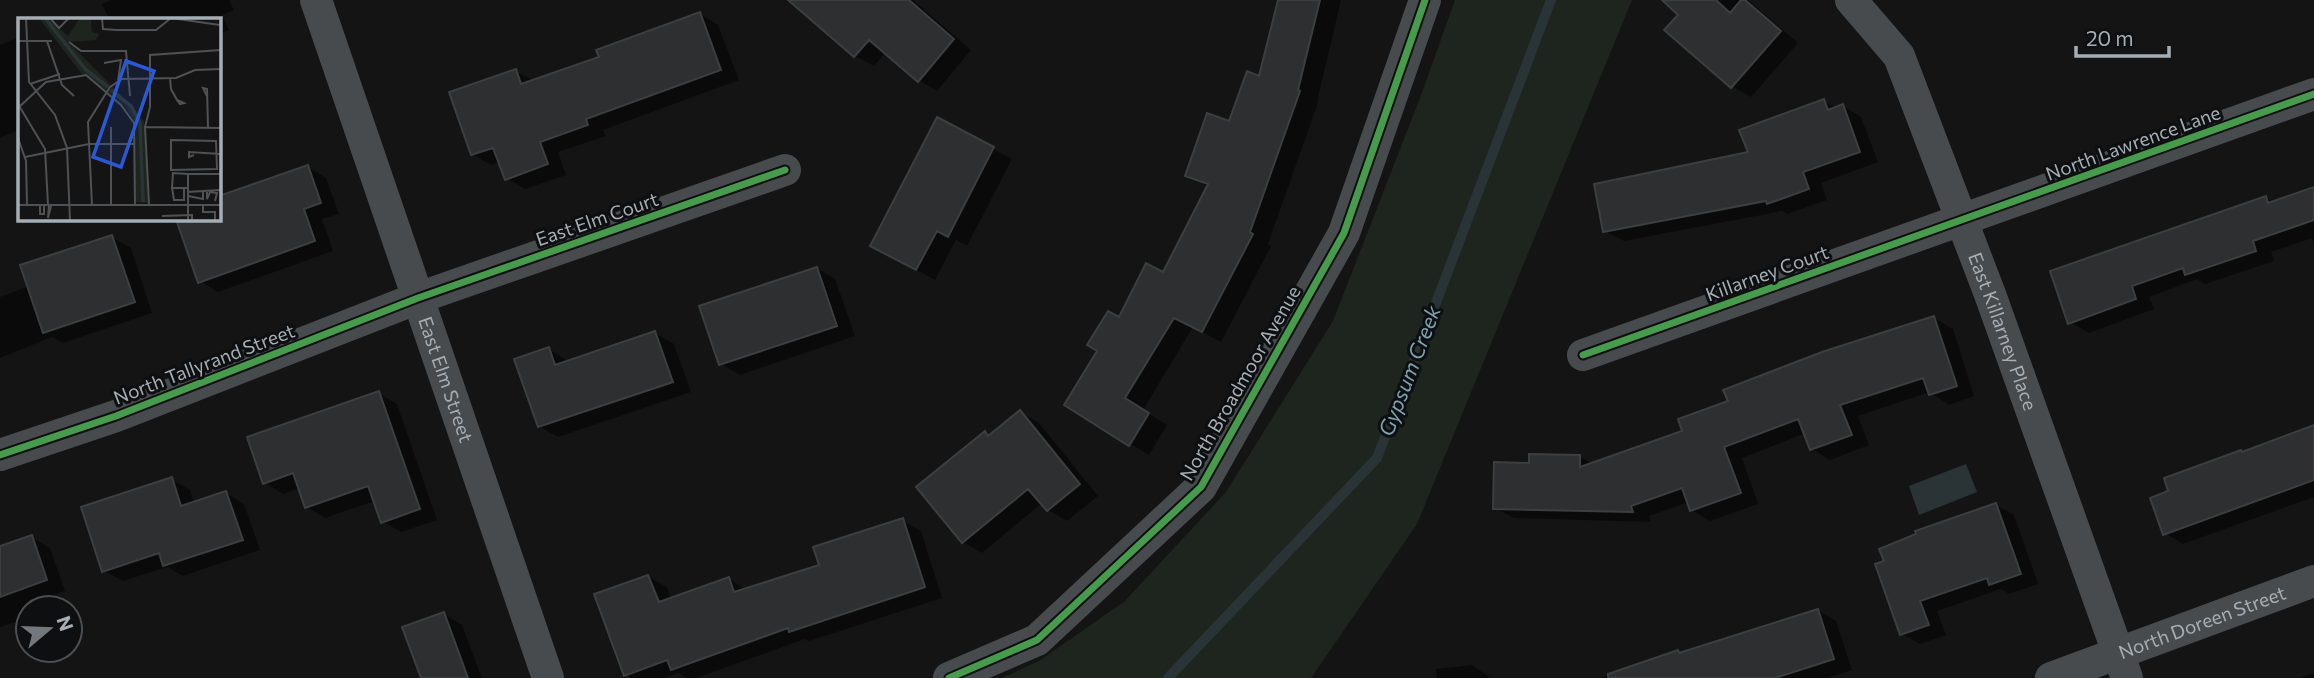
<svg xmlns="http://www.w3.org/2000/svg" width="2314" height="678" viewBox="0 0 2314 678" font-family="Commissioner,sans-serif">
<style>
.green{fill:#1e251e}
.water{fill:#2a3437}
.shadow{fill:#0007}
.lines{fill:none;stroke-linecap:round;stroke-linejoin:round}
.stream{stroke:#2a3437;stroke-width:10}
.building{fill:#2e2f30;stroke:#3c3f40;stroke-width:2}
.minor{stroke:#484b4d;stroke-width:32}
.cycleway-casing{stroke:#0e0f10;stroke-width:11}
.cycleway{stroke:#469c4c;stroke-width:7}
.labels{text-anchor:middle;stroke-width:6;stroke-linejoin:round;paint-order:stroke}
.street-label{font-size:19px;fill:#a5aeb5;stroke:#0e0f10}
.water-label{font-size:21px;font-style:italic;fill:#7ca3b1;stroke:#0e0f10}
.inset-river{fill:none;stroke:#2a3437;stroke-width:3.5}
.inset-road{fill:none;stroke:#4e5254;stroke-width:2}
.view{fill:#2b58d4;fill-opacity:0.15;stroke:#2b58d4;stroke-width:3.5}
.inset-edge{fill:none;stroke:#a5aeb5;stroke-width:3.5}
</style>
<rect width="100%" height="100%" fill="#141414"/>
<path class="green" d="M1455,0H1632L1417,524L1311,678H1002L1039,661L1125,601L1226,492L1333,321L1420,98Z"/>
<path class="water" d="M1966,464L1977,492L1919,515L1909,486Z"/>
<path class="shadow" d="M111,0H229L234,10L222,15L229,30L219,35V19H109L102,4Z
M799,0H913L971,50L937,91L919,80L886,52L874,66L855,56L795,4Z
M1280,0H1341L1317,102L1318,103L1268,244L1271,246L1221,342L1193,327L1143,410L1167,425L1149,455L1067,405L1120,320L1163,274L1209,187L1187,175L1230,123L1260,78Z
M1664,0H1748L1798,43L1751,97L1732,86L1681,14Z
M700,14L718,25L739,80L603,130L606,136L558,152L566,175L525,189L506,178L500,162L491,165L472,154L515,71L534,81L601,58Z
M19,37V130L0,138V45Z
M1823,101L1836,108L1843,106L1861,117L1878,162L1821,183L1827,200L1787,214L1782,211L1624,241L1605,231L1750,154Z
M937,119L1012,159L967,246L956,240L935,280L891,256Z
M308,167L326,178L339,214L322,219L333,251L218,292L200,281L178,219H219V197Z
M2314,188V244L2312,238L2271,252L2274,261L2205,284L2197,279L2149,297L2154,309L2089,333L2070,322L2266,198L2275,203Z
M112,237L131,248L152,313L63,343L52,337L0,358V297L29,286Z
M817,268L835,279L855,336L740,375L721,364Z
M1934,318L1953,329L1974,396L1949,405L1930,392L1858,416L1869,445L1830,460L1812,449L1806,433L1742,458L1758,504L1710,521L1692,510L1689,502L1649,516L1651,522L1514,518L1495,508L1530,465L1580,457L1593,464L1684,432L1730,402Z
M655,333L674,344L691,392L558,437L539,426L549,349L569,362Z
M378,393L397,404L437,520L401,532L382,521L375,501L325,518L307,507L300,488L283,494L265,483Z
M1020,412L1039,423L1098,496L1067,521L1048,510L1042,503L982,553L963,542L985,433L991,437Z
M2314,426V497L2183,544L2165,533L2171,492L2244,453Z
M171,479L190,490L194,503L226,493L244,504L260,550L183,576L167,567L123,581L104,571Z
M1996,505L2014,515L2038,584L2009,594L2001,589L1937,611L1946,635L1920,644L1902,634L1886,562Z
M902,520L921,531L942,598L809,641L805,639L696,678H687L678,673L664,678H631L625,675L648,577L667,587L671,600L729,579L747,590L821,566Z
M31,537L50,548L65,591L32,602L34,608H28V618L0,627V547Z
M1818,610L1836,621L1852,670L1827,678H1601L1678,652L1682,654Z
M444,614L462,625L482,678H423Z
M1472,665L1491,678H1437L1436,669Z
M2314,673V678H2299Z"/>
<g class="lines">
<path class="stream" d="M1168,678L1377,458L1551,0"/>
</g>
<path class="building" d="M788,0H909L954,39L918,82L869,40L854,57Z
M1278,0H1320L1298,90L1300,91L1250,232L1253,234L1202,332L1174,318L1125,398L1149,413L1129,446L1064,405L1097,351L1087,345L1108,311L1119,317L1146,263L1163,272L1208,184L1185,176L1207,113L1229,121L1247,71L1259,76Z
M1662,0H1716L1730,13L1741,0H1745L1781,31L1731,88L1664,30L1678,15Z
M700,12L721,70L586,119L588,125L540,142L548,164L505,180L493,148L471,155L449,92L516,69L521,84L599,57L596,50Z
M1824,99L1828,110L1843,104L1860,152L1803,172L1809,189L1767,204L1766,201L1603,232L1594,184L1748,152L1739,130Z
M937,117L994,147L948,237L937,231L916,270L870,246Z
M308,165L321,203L304,209L315,241L198,283L176,219H219V196Z
M2314,187V220L2253,241L2256,251L2185,275L2183,268L2132,286L2136,299L2068,324L2050,271L2266,196L2268,203Z
M112,235L135,302L43,333L20,265Z
M817,267L837,326L719,365L699,306Z
M1934,316L1957,386L1929,395L1923,378L1840,405L1852,435L1810,450L1798,419L1724,447L1741,493L1690,511L1682,488L1631,506L1633,512L1493,509L1494,462L1529,463V454L1580,455V467L1682,431L1678,419L1728,401L1723,390L1822,352Z
M655,331L673,382L538,427L514,359L549,347L555,365Z
M379,391L420,509L381,523L368,486L305,508L293,473L263,484L247,437Z
M1020,410L1080,484L1047,511L1028,489L962,543L916,487L985,431L988,436Z
M2314,425V480L2163,535L2150,498L2168,491L2164,478L2241,450L2242,452Z
M172,477L181,506L226,491L243,540L163,566L159,553L102,572L81,507Z
M1996,503L2021,574L1989,585L1987,578L1920,601L1929,625L1900,635L1875,564L1884,561L1879,549L1916,534L1915,531Z
M903,518L925,587L789,632L788,628L671,670L667,660L624,676L594,594L648,575L659,602L729,577L734,592L819,565L813,547Z
M32,535L47,580L0,597V546Z
M1818,609L1834,659L1775,678H1608V674L1678,650L1679,653Z
M444,612L468,678H421L402,627Z"/>
<g class="lines">
<g class="minor">
<path id="s1" d="M316,0L548,678"/>
<path id="s2" d="M1851,0L1899,56L1991,297L2127,678"/>
<path d="M1583,355L2314,94"/>
<path d="M0,455L116,416L418,298L785,170"/>
<path d="M949,678L1037,640L1201,487L1344,233L1425,0"/>
<path id="s3" d="M2051,678L2314,581"/>
</g>
<defs>
<path id="cycleway" d="M1583,355L2314,94
M0,455L116,416L418,298L785,170
M949,678L1037,640L1201,487L1344,233L1425,0"/>
</defs>
<use href="#cycleway" class="cycleway-casing"/>
<use href="#cycleway" class="cycleway"/>
</g>
<g class="labels">
<g class="street-label">
<text transform="translate(2133 143) rotate(-20)" y="7">North Lawrence Lane</text>
<text transform="translate(597 219) rotate(-19)" y="7">East Elm Court</text>
<text transform="translate(1767 273) rotate(-20)" y="7">Killarney Court</text>
<text dy="7" stroke="none"><textPath href="#s2" startOffset="368">East Killarney Place</textPath></text>
<text transform="translate(204 364) rotate(-21)" y="7">North Tallyrand Street</text>
<text dy="7" stroke="none"><textPath href="#s1" startOffset="401">East Elm Street</textPath></text>
<text transform="translate(1240 383) rotate(-60)" y="7">North Broadmoor Avenue</text>
<text dy="7" stroke="none"><textPath href="#s3" startOffset="161">North Doreen Street</textPath></text>
</g>
<g class="water-label">
<text transform="translate(1410 371) rotate(-69)" y="7">Gypsum Creek</text>
</g>
</g>
<g transform="translate(18 18)">
<rect width="203" height="203" fill="#141414"/>
<path d="M21,0H30L50,18L62,0H73L74,14L81,16L78,22L50,24L93,67L88,72L63,55ZM94,68L126,103L130,185L117,184V105L107,88L90,74Z" fill="#1e251e"/>
<path class="inset-river" d="M27,0L68,52L90,69M93,72L113,88L122,105L125,184"/>
<path class="inset-road" d="M8,0L11,64L37,97L49,130L52,203M32,0L41,10L51,0M84,0L85,11L99,12H138L153,0M153,0L202,7M0,23H34M29,23L44,67L56,78M51,24L63,33H108L112,78M86,45L103,42L100,63M152,60L153,71L159,82L162,86L166,85L159,82M12,66L42,56M189,78L185,70L189,71L190,109M0,86L27,131L30,187M0,90L28,64L68,57L103,87L116,105L117,187M93,109V187M127,109L203,110M0,120L8,143L9,187M153,122L198,123L199,151L153,152ZM176,137L171,139V134L203,136M7,139L71,126H116M154,170L156,182H166V170M170,170H154L155,155L170,156M169,174L202,172M189,174V181L192,174L199,175L197,183M170,178L185,181V174M131,186L127,109L132,89V37L203,32M0,187H203M22,187V196H26V187M31,187L30,200L33,188M74,187L70,104L92,69L104,61L158,60L177,52L203,51M185,187V194H197V203M144,198L174,197V203M72,203H112M170,203V156H203M203,203V165"/>
<path class="view" d="M108,43L136,53L103,149L75,139Z"/>
<rect width="203" height="203" class="inset-edge"/>
</g>
<g transform="translate(49 629) rotate(71)"><circle r="33" fill="#0e0f10" stroke="#4a4f52" stroke-width="2"/>
<path d="M0-5L12 26L0 18L-12 26Z" fill="#72787d"/>
<text y="-10" font-size="19" font-weight="bold" text-anchor="middle" fill="#a5aeb5">N</text>
</g>
<path d="M2076 46v10h93v-10" fill="none" stroke="#a5aeb5" stroke-width="3.5"/>
<text x="2086" y="46" font-size="21" fill="#a5aeb5" stroke="#0e0f10" stroke-width="5" paint-order="stroke">20 m</text>
</svg>
